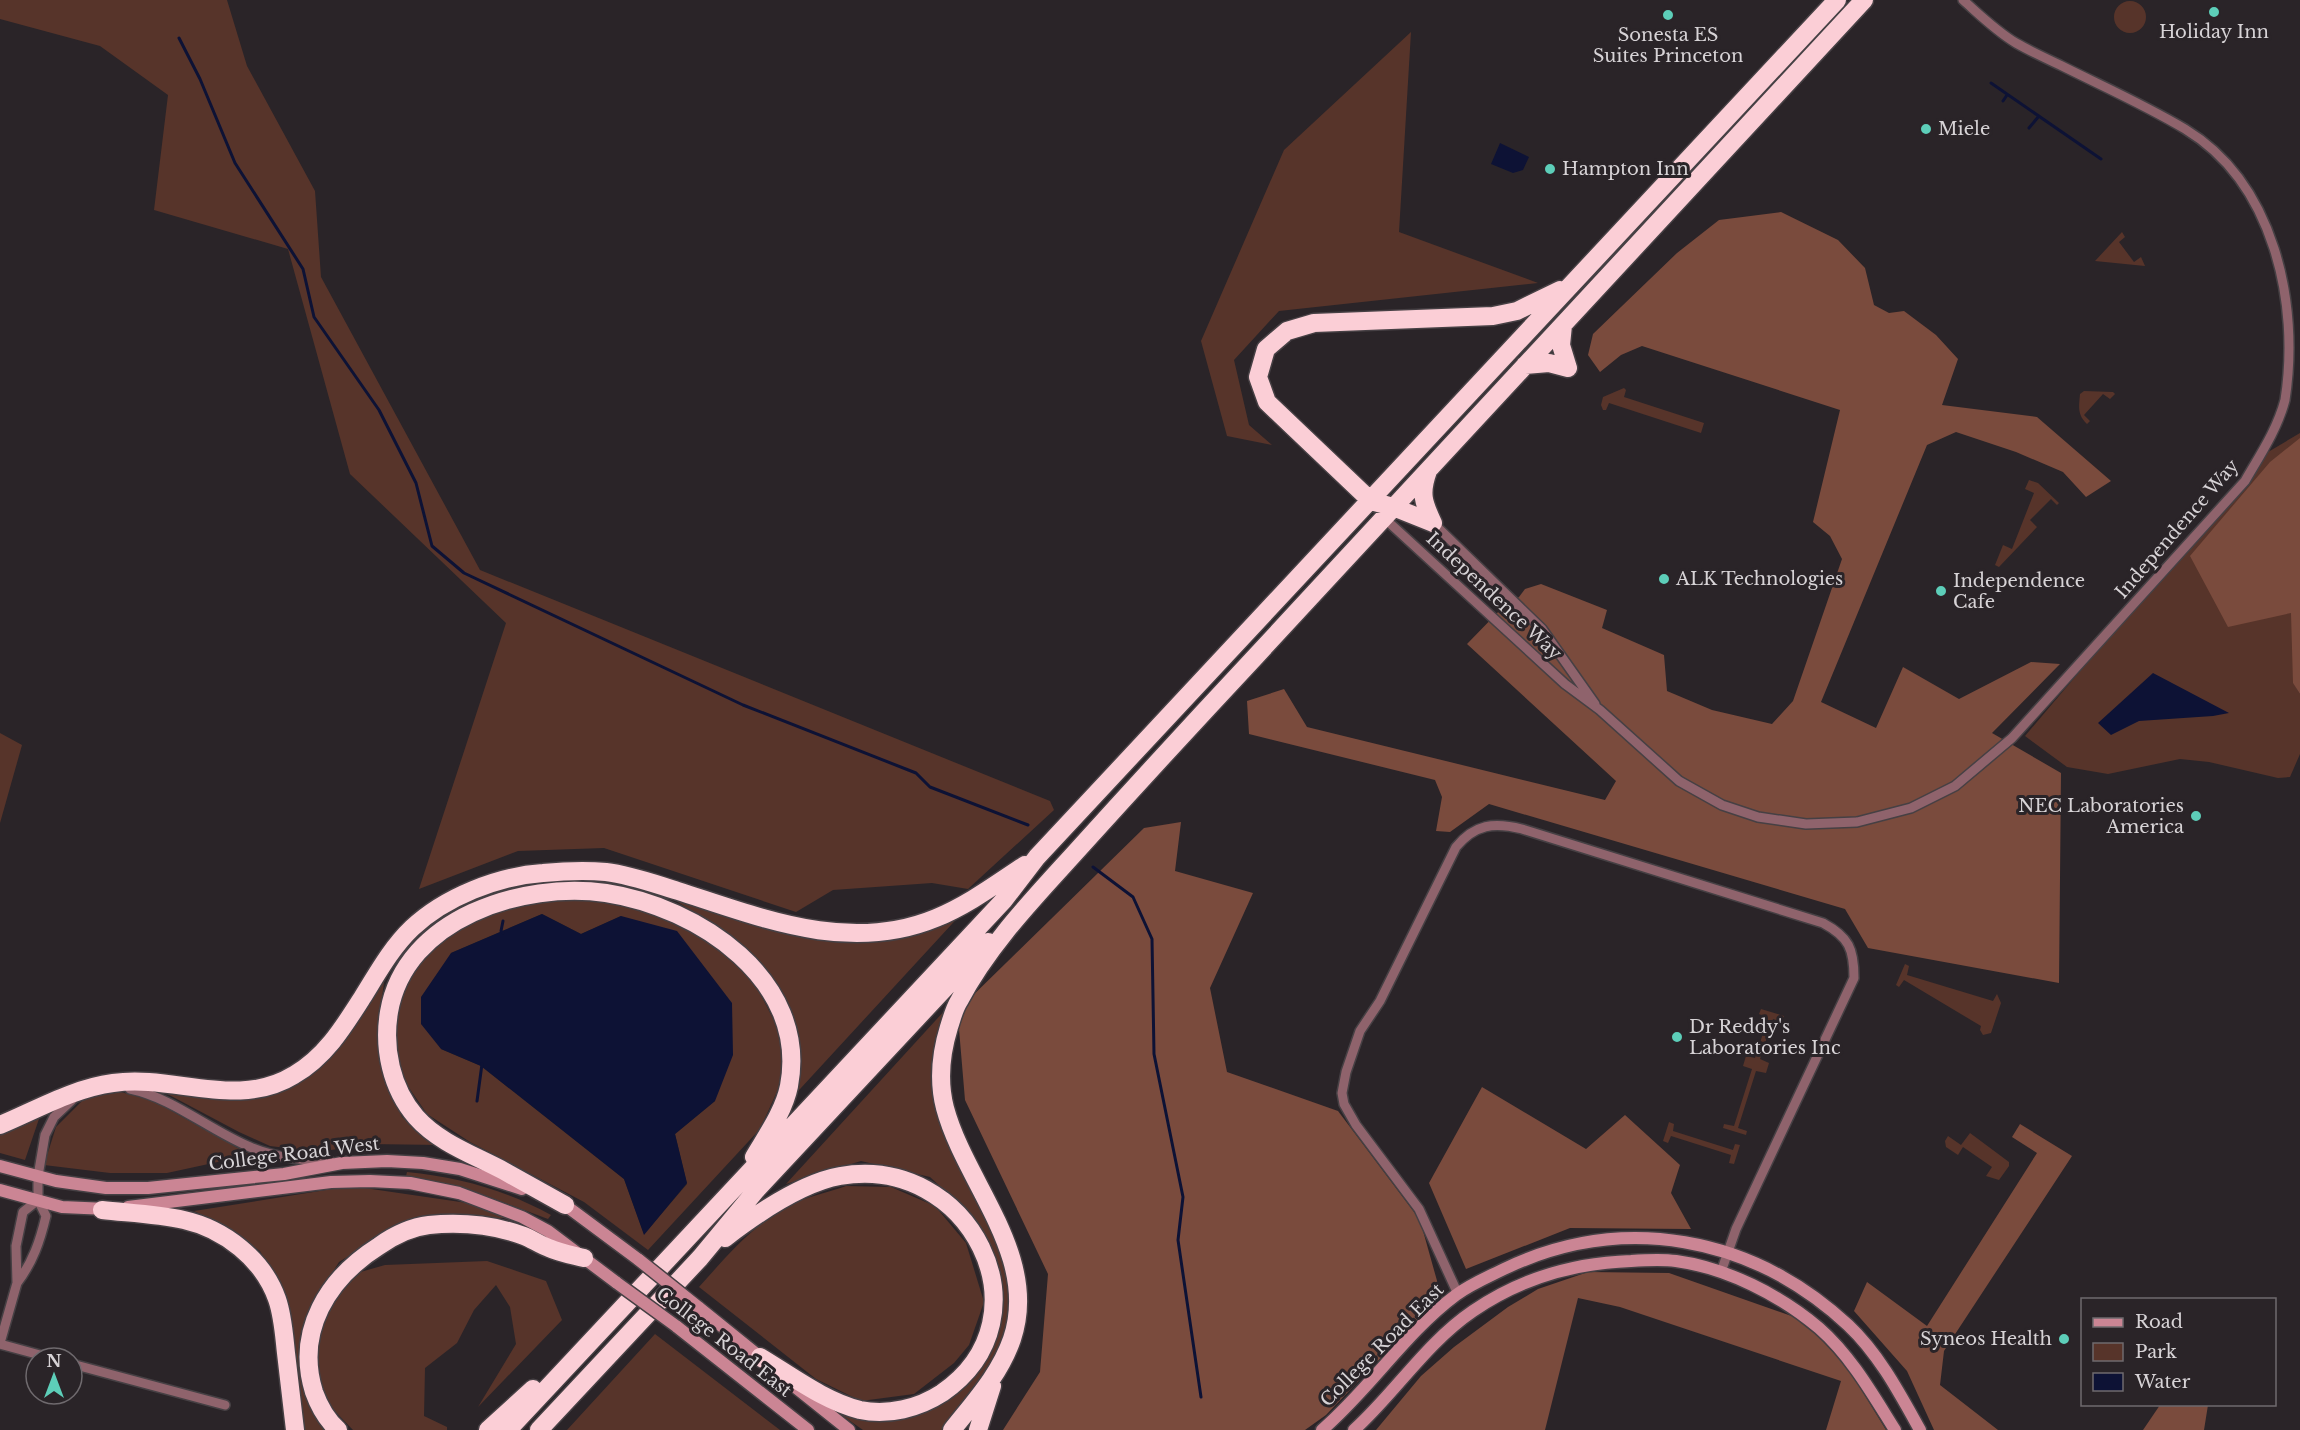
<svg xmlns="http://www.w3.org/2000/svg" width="2300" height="1430" viewBox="0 0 2300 1430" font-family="'Libre Baskerville',serif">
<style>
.green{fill:#57342a;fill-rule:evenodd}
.forest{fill:#7a4b3d}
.water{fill:#0d1235}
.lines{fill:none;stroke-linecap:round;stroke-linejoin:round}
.stream{stroke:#0d1235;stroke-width:3}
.street-casing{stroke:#464044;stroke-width:12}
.secondary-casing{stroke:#464044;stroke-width:15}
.highway-casing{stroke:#464044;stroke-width:21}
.street{stroke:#8f636c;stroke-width:9}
.secondary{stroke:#cb8594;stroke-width:12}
.highway{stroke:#fbced6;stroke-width:18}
.secondary-bridge-casing{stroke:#464044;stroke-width:15;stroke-linecap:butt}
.secondary-bridge{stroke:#cb8594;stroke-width:12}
.poi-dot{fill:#5dceb9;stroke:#2a2428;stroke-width:2}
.labels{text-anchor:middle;stroke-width:6;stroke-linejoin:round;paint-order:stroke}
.poi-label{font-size:18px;fill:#d7d3d6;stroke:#2a2428;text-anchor:start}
.street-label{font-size:18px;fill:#d7d3d6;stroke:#2a2428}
</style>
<rect width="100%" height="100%" fill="#2a2428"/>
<path class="green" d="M0,0H227L247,66L315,191L321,277L480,570L1050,801L1054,810L968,889L932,883L833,890L796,912L604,848L518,851L419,889L506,623L350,474L288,249L154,210L168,95L100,46L0,19Z
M2114 17a16 16 0 1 1 32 0a16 16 0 1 1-32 0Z
M1411,32L1399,232L1538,283L1279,311L1234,360L1249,425L1272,445L1227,436L1201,341L1284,150Z
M2122,232L2125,237L2119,242L2134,262L2141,257L2145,266L2095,261Z
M1624,388L1626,390L1624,397L1704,423L1701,433L1609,403L1606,410H1603L1601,405L1603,397Z
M2084,391L2113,392L2115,394L2110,399L2103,394L2084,415L2090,421L2087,424C2077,415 2079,406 2080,394Z
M2300,433V563L2293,682L2300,694V754L2290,777L2278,778L2209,762L2180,759L2108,774L2067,767L2025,736L2263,455Z
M2029,480L2038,483L2059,503L2057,505L2051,499L2030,520L2037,527L1999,567L1995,565L2003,545L2012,549L2034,493L2025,489Z
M0,733L22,745L0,823Z
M660,890L809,936L963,912L789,1101L795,1053L730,937Z
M603,896L684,920L753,980L781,1034V1083L760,1129L648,1250L584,1202L470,1142L427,1114L403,1079L393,1049L394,1005L420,952L506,905ZM542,914L581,934L621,916L715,1101L675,1134L687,1184L644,1234L624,1179L481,1066L441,1049L451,953Z
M1905,964L1909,966L1907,975L1993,1001L1997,994L2001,1003L1991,1033L1983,1035L1980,1030L1981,1026L1904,980L1899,987L1896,985Z
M385,975L381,1005L379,1061L402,1117L441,1145L368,1144L319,1152L270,1146L239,1132L158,1089L296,1083Z
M946,1009L936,1100L1001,1250L1008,1279L1009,1310L1006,1333L997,1356L987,1373L942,1430H863L840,1414L931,1409L949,1399L965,1384L983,1363L991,1347L998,1325L1001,1298L996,1263L985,1238L969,1213L930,1177L861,1161L786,1184Z
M1761,1009L1784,1016L1782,1022L1773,1019L1760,1059L1769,1063L1766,1073L1756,1071L1738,1128L1747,1131L1746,1135L1723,1128L1724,1124L1734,1126L1752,1069L1743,1066L1746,1056L1755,1058L1768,1018L1759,1014Z
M121,1092L154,1101L250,1155L167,1173H110L44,1165L56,1127L85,1098Z
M41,1113L25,1160L0,1153V1128Z
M1669,1122L1674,1124L1673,1131L1733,1150L1735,1144L1740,1145L1734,1164L1729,1163L1731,1155L1671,1136L1668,1143L1663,1141Z
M1970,1133L2009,1162V1166L1999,1180L1986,1176L1992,1167L1963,1147L1958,1155L1946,1147L1945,1141L1948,1136L1961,1145Z
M407,1172C459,1177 505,1190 551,1215L548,1219L468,1189L406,1176Z
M351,1186L474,1204L509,1218L406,1220L339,1262L312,1305L300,1344L303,1376L332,1430H302L286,1298L260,1251L218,1223L194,1211Z
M846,1186L891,1187L935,1206L966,1243L984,1302L969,1345L954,1363L914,1394L861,1401L816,1379L699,1287C726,1257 752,1226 788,1206C805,1197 827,1193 846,1186Z
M487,1261L546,1281L562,1320L478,1407L516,1344L510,1307L496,1285L474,1310L457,1343L425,1368L424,1416L447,1427V1430H353L322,1398L316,1331L350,1275L385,1265Z
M655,1334L780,1430H567Z"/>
<path class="forest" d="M1781,212L1838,240L1865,268L1874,305L1889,313L1904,311L1936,335L1958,359L1942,405L2037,417L2111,481L2086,497L2063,472L2016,452L1956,432L1927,445L1821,702L1876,728L1903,667L1959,699L2031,662L2060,664L1992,733L2061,773L2059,983L1868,948L1845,909L1489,804L1450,832L1436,831L1442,797L1435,780L1249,734L1247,701L1284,689L1307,727L1605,800L1616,781L1467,644L1502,608L1519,597L1525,589L1541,584L1607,610L1602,628L1664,655L1667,691L1712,710L1772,724L1793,701L1842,559L1830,536L1813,522L1840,410L1642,346L1621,355L1600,372L1588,355L1593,334L1677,253L1719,220Z
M2300,438V694L2293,683L2291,613L2228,627L2190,556L2270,462Z
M1181,822L1175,871L1253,893L1210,988L1227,1072L1338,1111L1420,1220L1441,1295L1326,1415L1305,1430H1003L1040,1372L1048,1274L965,1100L959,1029L962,1006L1144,828Z
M1482,1087L1586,1149L1625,1115L1680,1165L1671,1193L1691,1229L1570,1228L1466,1269L1429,1183Z
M2020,1124L2072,1156L1944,1351L1940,1385L1998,1430H1934L1907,1371L1854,1311L1867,1282L1927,1326L2037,1153L2012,1137Z
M1588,1272L1669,1273L1803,1320L1848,1368L1886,1430H1826L1841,1381L1620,1307L1578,1298L1545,1430H1376L1421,1376L1454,1347L1508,1307L1538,1289Z
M2160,1405H2208L2204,1430H2143Z"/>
<path class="water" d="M1500,143L1529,157L1523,170L1513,173L1491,164Z
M2153,673L2229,713L2213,716L2139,721L2111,735L2098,723Z
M542,914L581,934L621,916L677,931L732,1003L733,1055L715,1101L675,1134L687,1183L644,1235L624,1179L481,1066L441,1049L421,1024V997L451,953Z"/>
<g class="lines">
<path class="stream" d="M179,38L200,79L235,163L303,269L314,317L379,410L416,483L432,546L464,573L743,705L916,773L930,787L1028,825
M1991,83L2101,159
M2003,101L2007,95
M2029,128L2039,116
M1093,867L1133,897L1152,939L1154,1054L1183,1197L1178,1240L1201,1397
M503,933L501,931L503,921
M477,1101L482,1064"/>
<defs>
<path id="street" d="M1383,517L1565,684L1600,710L1679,781L1722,805L1758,817L1806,824L1857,822L1911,808L1955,786L2012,738L2245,481C2260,455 2277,430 2285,400C2300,303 2274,183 2185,129C2145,105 2102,86 2060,65C2045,58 2030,51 2016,43C1996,31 1980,15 1963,0
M1433,523L1542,629L1595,704
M130,1089C173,1098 209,1130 250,1147C276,1158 303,1160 331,1162
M17,1283C33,1262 40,1241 46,1216L38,1200V1176L45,1135L54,1117L72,1100
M1458,1294L1419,1209L1356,1125L1344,1104L1342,1093L1346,1072L1360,1031L1380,1001L1456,847C1475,824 1494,822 1522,829L1823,923C1849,937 1854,949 1854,978L1736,1229L1721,1272
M0,1343L17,1283L16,1246L23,1212L38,1200
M0,1344L51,1358
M72,1364L225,1405"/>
<path id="secondary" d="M0,1166L56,1181L106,1188H148L284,1174L342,1163L387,1161L423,1163L460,1169L522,1189
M0,1190L62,1207L107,1209
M558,1202L565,1205L639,1260
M128,1207L331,1182L370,1181L410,1183L459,1193L522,1217L548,1231L617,1283
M698,1307L765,1361
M676,1326L808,1430
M794,1386L849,1430
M1322,1430C1370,1389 1405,1333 1456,1295C1471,1284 1488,1277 1504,1269C1623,1212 1752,1236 1848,1325C1879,1354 1900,1394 1920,1430
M1354,1430C1395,1393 1426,1343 1473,1311C1521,1278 1573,1263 1631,1261C1645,1260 1662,1259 1676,1261C1727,1268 1780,1295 1819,1328C1851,1356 1873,1395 1895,1430"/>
<path id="highway" d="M1563,325L1561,345L1568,368
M1525,365L1549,363L1568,368
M1428,471C1420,493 1423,502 1433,523
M1433,523L1393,507L1371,501L1267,402L1258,377L1266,349L1287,331L1314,323L1493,316L1517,311L1560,290
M0,1125C36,1110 74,1088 113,1083C174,1074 237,1110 294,1075C325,1057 343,1028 362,998C377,974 391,948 412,928C445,897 498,876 543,873C564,871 585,870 606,872C631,875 655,884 678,891C762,918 849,954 936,918C968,905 996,884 1025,865
M565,1205C545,1194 524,1182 504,1171C474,1155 439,1143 416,1117C391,1088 383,1048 389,1012C405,918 523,881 606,893C698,907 809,980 789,1086C784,1111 767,1135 754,1157
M102,1210C129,1213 157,1214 184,1220C224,1229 263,1259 277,1299C283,1316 284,1335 286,1353C289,1379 292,1404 295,1430
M725,1238C755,1215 801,1183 840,1176C969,1153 1053,1317 942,1393C919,1408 888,1416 860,1410C824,1401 792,1376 760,1357
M338,1430C327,1420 319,1406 314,1392C295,1331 328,1278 379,1246C393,1236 412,1227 429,1225C460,1222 494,1225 524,1236C532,1239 540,1245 549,1248C560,1253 572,1255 584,1258
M488,1430L533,1389
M508,1430L1004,900L1037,857L1837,0
M539,1430L700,1258L758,1188L988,942
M952,1430C975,1401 1000,1374 1012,1339C1040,1256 965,1183 945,1108C938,1081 941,1053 949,1027C952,1018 954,1009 959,1001C990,942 1039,893 1083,844C1140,781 1198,718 1256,656C1458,437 1661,219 1864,0
M978,1430L992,1386"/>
</defs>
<use href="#street" class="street-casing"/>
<use href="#secondary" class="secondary-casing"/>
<use href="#highway" class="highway-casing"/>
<use href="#street" class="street"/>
<use href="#secondary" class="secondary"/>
<use href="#highway" class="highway"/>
<defs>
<path id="secondary-bridge" d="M639,1260L698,1307
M617,1283L676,1326"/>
</defs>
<use href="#secondary-bridge" class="secondary-bridge-casing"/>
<use href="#secondary-bridge" class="secondary-bridge"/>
</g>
<g class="poi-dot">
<circle cx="2214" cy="12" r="6"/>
<circle cx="1668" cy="15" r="6"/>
<circle cx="1926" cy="129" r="6"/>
<circle cx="1550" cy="169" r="6"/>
<circle cx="1664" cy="579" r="6"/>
<circle cx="1941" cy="591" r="6"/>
<circle cx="2196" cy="816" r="6"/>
<circle cx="1677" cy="1037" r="6"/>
<circle cx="2064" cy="1339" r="6"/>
</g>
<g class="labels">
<g class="poi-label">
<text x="2214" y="38" text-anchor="middle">Holiday Inn</text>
<text x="1668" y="41" text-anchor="middle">Sonesta ES<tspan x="1668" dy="21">Suites Princeton</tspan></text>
<text x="1938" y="135">Miele</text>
<text x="1562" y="175">Hampton Inn</text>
<text x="1676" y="585">ALK Technologies</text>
<text x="1953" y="587">Independence<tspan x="1953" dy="21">Cafe</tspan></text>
<text x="2184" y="812" text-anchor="end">NEC Laboratories<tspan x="2184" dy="21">America</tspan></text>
<text x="1689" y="1033">Dr Reddy's<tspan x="1689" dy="21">Laboratories Inc</tspan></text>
<text x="2052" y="1345" text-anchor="end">Syneos Health</text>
</g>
<g class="street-label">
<text transform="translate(2177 529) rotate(-49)" y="6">Independence Way</text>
<text transform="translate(1494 596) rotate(43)" y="6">Independence Way</text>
<text transform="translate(294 1154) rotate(-7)" y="6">College Road West</text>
<text transform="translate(724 1342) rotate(38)" y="6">College Road East</text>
<text transform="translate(1382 1345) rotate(-45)" y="6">College Road East</text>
</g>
</g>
<rect x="2081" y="1298" width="195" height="108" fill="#2a2428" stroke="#6f6a6e" stroke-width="1.5"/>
<rect x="2093" y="1318" width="30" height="9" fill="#cb8594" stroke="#6f6a6e" stroke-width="1.5"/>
<text x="2135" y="1328" font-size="18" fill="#d7d3d6">Road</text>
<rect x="2093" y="1343" width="30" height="18" fill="#57342a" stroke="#6f6a6e" stroke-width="1.5"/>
<text x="2135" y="1358" font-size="18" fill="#d7d3d6">Park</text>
<rect x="2093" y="1373" width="30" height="18" fill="#0d1235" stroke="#6f6a6e" stroke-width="1.5"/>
<text x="2135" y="1388" font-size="18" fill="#d7d3d6">Water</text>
<g transform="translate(54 1376)"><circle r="28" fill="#2a2428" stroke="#6f6a6e" stroke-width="1.5"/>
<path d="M0-4.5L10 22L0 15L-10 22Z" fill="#5dceb9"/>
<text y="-9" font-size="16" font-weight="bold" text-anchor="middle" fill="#d7d3d6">N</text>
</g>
</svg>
